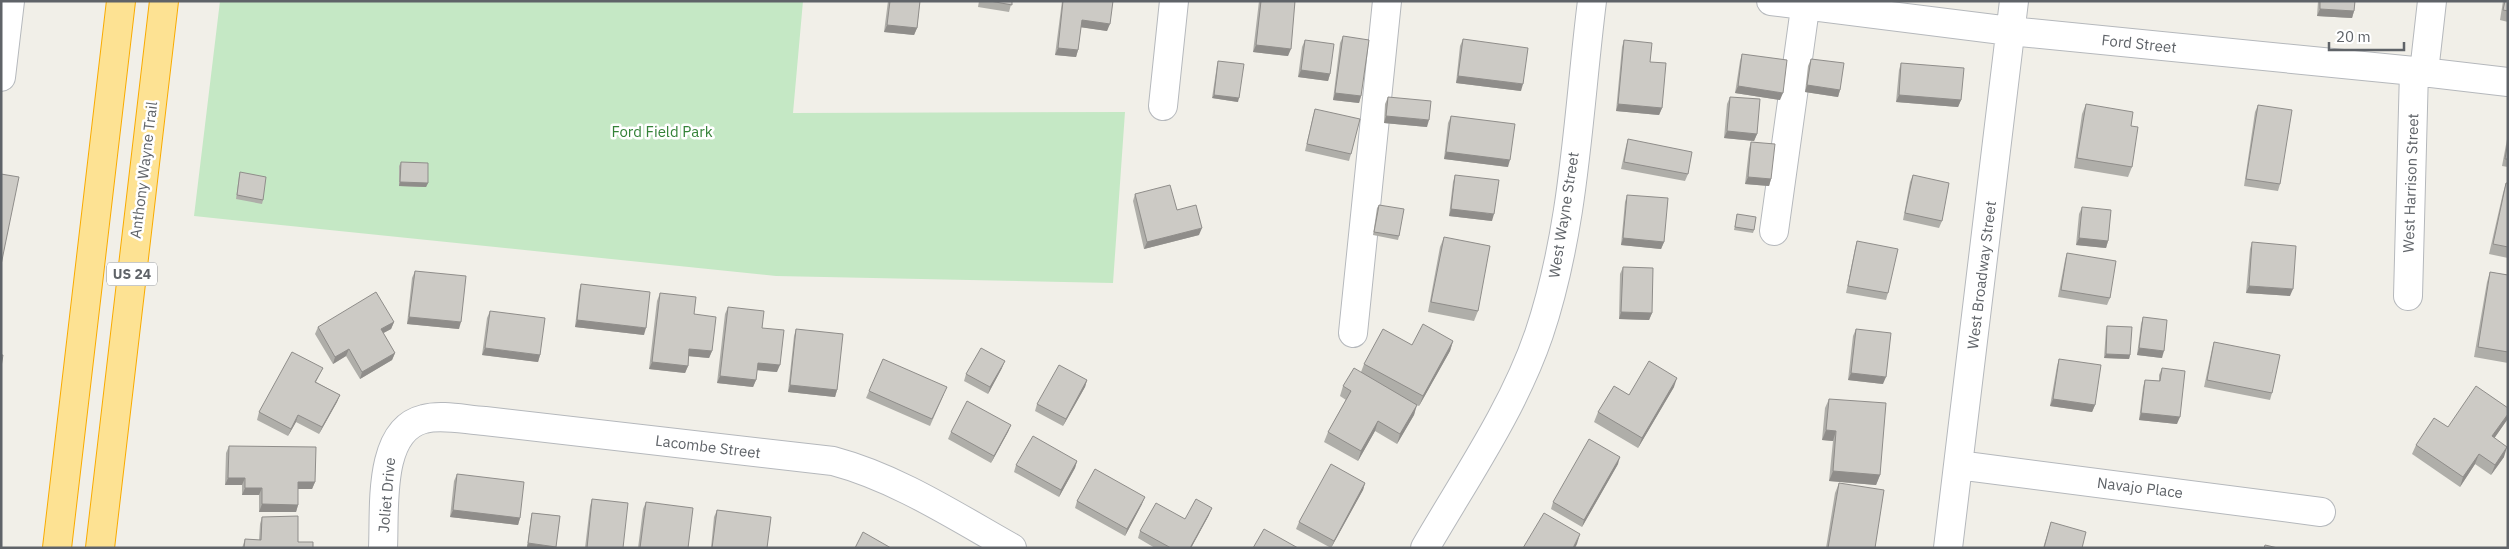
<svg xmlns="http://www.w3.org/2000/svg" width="2509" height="549" viewBox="0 0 2509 549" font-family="'IBM Plex Sans',sans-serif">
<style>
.green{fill:#c5e8c5}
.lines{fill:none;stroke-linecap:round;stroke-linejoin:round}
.minor-casing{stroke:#b5b8bc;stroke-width:30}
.highway-casing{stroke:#f9ab00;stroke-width:30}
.minor{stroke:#fff;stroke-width:28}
.highway{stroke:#fde293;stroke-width:28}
.wall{fill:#afaea9}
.shaded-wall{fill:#8f8d8a}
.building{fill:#cccac5;stroke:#8f8d8a}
.labels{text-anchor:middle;stroke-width:5;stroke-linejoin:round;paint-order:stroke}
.shield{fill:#fff;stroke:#8f9295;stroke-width:1}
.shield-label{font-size:14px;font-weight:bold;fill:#5f6368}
.street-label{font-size:15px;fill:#5f6368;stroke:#fff}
.park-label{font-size:15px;fill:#348238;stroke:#fff}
</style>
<rect width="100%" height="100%" fill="#f1efe8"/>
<path class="green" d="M220,1H803L793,113L1125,112L1113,283L776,276L194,216Z"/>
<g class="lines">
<defs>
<path id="minor" d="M1771,1L2010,31L2414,71L2508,82
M2424,72L2432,1
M1,77L10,1
M1163,106L1174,1
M1774,231L1806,1
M2408,296L2414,71
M1353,333L1387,1
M1958,465L2321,512
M383,548C385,510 377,430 424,419C442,414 466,420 485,421L833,461C897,478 955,516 1012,548
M1425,548C1465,479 1513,410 1539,334C1575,227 1578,112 1592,1
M1948,548L2014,1"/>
<path id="highway" d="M57,548L121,1
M100,548L164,1"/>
</defs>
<use href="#minor" class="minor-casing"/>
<use href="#highway" class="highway-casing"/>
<use href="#minor" class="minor"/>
<use href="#highway" class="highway"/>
</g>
<path class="wall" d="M888,1H920L917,28L914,35L884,32Z
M979,1H1012L1009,12L978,7Z
M1062,1H1113L1107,31L1081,27L1078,50L1076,57L1055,55Z
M1259,1H1295L1288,56L1253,52Z
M2318,1H2355L2354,11L2352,18L2317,16Z
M2503,1H2508V22L2500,20Z
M1343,36L1361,96L1359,103L1333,100L1340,43Z
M1463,39L1521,91L1456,83L1460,46Z
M1305,40L1330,74L1328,81L1298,77L1302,47Z
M1624,40L1650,62L1662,108L1659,115L1616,111L1622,47Z
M1742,54L1780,100L1735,93L1740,61Z
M1811,59L1840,90L1838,97L1805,92L1808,66Z
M1218,61L1238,102L1212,98L1217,65Z
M1901,63L1961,100L1958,107L1896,102L1899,70Z
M1388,97L1427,127L1384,123L1385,104Z
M1730,97L1757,134L1754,141L1724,138L1727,104Z
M2086,104L2132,167L2128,177L2074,168L2082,114Z
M2258,105L2280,184L2278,191L2244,186L2255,112Z
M1315,109L1351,154L1349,161L1305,151L1313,116Z
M1451,116L1508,167L1444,159L1448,123Z
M2508,134V167L2502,166Z
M1628,139L1688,174L1685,181L1621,169L1626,146Z
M1751,142L1771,179L1769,186L1745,184L1749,149Z
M401,162L428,183L426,187L399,186V166Z
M240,172L263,200L262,204L236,199L239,176Z
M1455,175L1492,221L1449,216L1453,182Z
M1913,175L1942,221L1939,228L1903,220L1910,182Z
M2506,183H2508V258L2489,254L2503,193Z
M1135,194L1177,210L1199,235L1144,249L1133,201Z
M1627,195L1664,242L1661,249L1621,245L1625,202Z
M1379,205L1399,236L1398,240L1373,235L1377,208Z
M2082,207L2108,241L2106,248L2076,245L2079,214Z
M1737,214L1754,230L1753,233L1734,230Z
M1444,237L1478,311L1474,321L1428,312L1440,247Z
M1857,241L1888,293L1886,300L1846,293L1855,248Z
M2252,242L2290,296L2246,293L2250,249Z
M2067,253L2110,298L2107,305L2058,297L2065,260Z
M1623,267L1652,313L1649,320L1619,319L1620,274Z
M415,271L459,329L407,324L412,278Z
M2490,272L2508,275V363L2474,357L2487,282Z
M581,284L644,335L575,327L579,291Z
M660,293L694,314L712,351L709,358L689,356L688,366L685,373L649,369L657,301Z
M728,307L762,328L777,372L757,370L756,380L753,387L717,383L725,314Z
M490,311L540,355L538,362L482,355L487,318Z
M2143,317L2162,358L2137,355L2141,324Z
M394,322L391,329L383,333L395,353L392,360L360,379L346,356L333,364L315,334L318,327Z
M2107,326L2130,355L2129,359L2104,358L2106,329Z
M796,329L837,390L835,397L788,392L794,336Z
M1856,329L1883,384L1848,380L1853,336Z
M1453,341L1450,351L1419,406L1416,405L1414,415L1397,444L1375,431L1358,461L1324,442L1328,432L1346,400L1340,396L1343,386L1361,372L1364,364L1412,345Z
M2214,342L2272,393L2270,400L2204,387L2212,349Z
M2059,359L2095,405L2092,412L2050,406L2057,366Z
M323,368L316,382L340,395L337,402L319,434L296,422L288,436L257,420L259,412Z
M1002,368L988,394L964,381L966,374Z
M2162,368L2177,424L2139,420L2143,387L2145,380L2159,381V375Z
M1087,380L1085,387L1063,426L1035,411L1037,404Z
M1674,387L1638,448L1594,422L1598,412L1629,395Z
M869,391L944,394L930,426L866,398Z
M1829,399L1880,475L1876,485L1829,481L1833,441L1822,440L1825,408Z
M2507,420L2494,438L2504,457L2491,475L2475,464L2460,487L2412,454L2416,445L2448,427Z
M1011,425L1008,432L991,463L948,439L951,432Z
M229,446L315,482L312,489H298V505L296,512H259V495H242V485H225L226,453Z
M1077,461L1075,468L1059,497L1014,472L1016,465Z
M1618,464L1582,527L1551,509L1553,502Z
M457,474L520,518L518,525L450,517L454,481Z
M1365,483L1363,490L1331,548L1296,529L1299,522Z
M1839,483L1875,548H1826L1835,493Z
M592,499L623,548H585L590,506Z
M1077,501L1142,504L1125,536L1075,508Z
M646,502L688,548H638L643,509Z
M717,510L767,548H711L714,517Z
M532,513L560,516L555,548H535L527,547L531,517Z
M1209,515L1191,548H1155L1138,538L1140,531L1185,519Z
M262,517L298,542L313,548H242L245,539L259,540L260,524Z
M2051,522L2082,548H2043Z"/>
<path class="shaded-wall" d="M2320,9L2354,11L2352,18L2317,16Z
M1082,20L1110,24L1107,31L1079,27Z
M887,25L917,28L914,35L884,32Z
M1256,45L1291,49L1288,56L1253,52Z
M1058,48L1078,50L1076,57L1055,55Z
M1301,70L1330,74L1328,81L1298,77Z
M1458,76L1523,84L1521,91L1456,83Z
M1807,85L1840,90L1838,97L1805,92Z
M1738,86L1783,93L1780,100L1735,93Z
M1335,93L1361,96L1359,103L1333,100Z
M1214,95L1239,98L1238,102L1212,98Z
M1899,95L1961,100L1958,107L1896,102Z
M1618,104L1662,108L1659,115L1616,111Z
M1386,116L1429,120L1427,127L1384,123Z
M1727,131L1757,134L1754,141L1724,138Z
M1446,152L1510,160L1508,167L1444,159Z
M1748,177L1771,179L1769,186L1745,184Z
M400,182L428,183L426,187L399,186Z
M1451,209L1494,214L1492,221L1449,216Z
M1202,228L1199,235L1144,249L1147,242Z
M1623,238L1664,242L1661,249L1621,245Z
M2079,238L2108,241L2106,248L2076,245Z
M2249,286L2293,289L2290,296L2246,293Z
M1621,312L1652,313L1649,320L1619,319Z
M409,317L461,322L459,329L407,324Z
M577,320L646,328L644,335L575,327Z
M394,322L391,329L378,336L381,329Z
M1453,341L1450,351L1419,406L1423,396Z
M485,348L540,355L538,362L482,355Z
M2139,348L2164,351L2162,358L2137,355Z
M349,349L346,356L333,364L335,357Z
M689,349L712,351L709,358L687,356Z
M395,353L392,360L360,379L362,372Z
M2106,354L2130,355L2129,359L2104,358Z
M1005,361L1002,368L988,394L990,387Z
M652,362L688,366L685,373L649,369Z
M758,363L780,365L777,372L755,370Z
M1851,373L1886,377L1883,384L1848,380Z
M720,376L756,380L753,387L717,383Z
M1677,378L1674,387L1638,448L1642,438Z
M1087,380L1085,387L1063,426L1066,419Z
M790,385L837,390L835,397L788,392Z
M340,395L337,402L319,434L322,427Z
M2053,399L2095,405L2092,412L2050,406Z
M1417,405L1414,415L1397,444L1400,434Z
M2141,413L2180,417L2177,424L2139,420Z
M2508,414L2507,420L2489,446L2492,436Z
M298,415L296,422L288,436L291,429Z
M1378,421L1375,431L1358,461L1361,451Z
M1011,425L1008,432L991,463L994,456Z
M1826,430L1836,431L1833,441L1822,440Z
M2507,447L2504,457L2491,475L2495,465Z
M2479,454L2475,464L2460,487L2463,477Z
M1620,457L1618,464L1582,527L1584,520Z
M1077,461L1075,468L1059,497L1061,490Z
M1833,471L1880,475L1876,485L1829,481Z
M228,478H245L242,485H225Z
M298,482H315L312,489H296Z
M1365,483L1363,490L1331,548L1334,541Z
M245,488H262L259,495H242Z
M1145,497L1142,504L1125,536L1127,529Z
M262,504L298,505L296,512H259Z
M1212,508L1209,515L1191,548H1190Z
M453,510L520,518L518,525L450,517Z
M1580,534L1577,544L1575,548H1573Z
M528,543L556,547L555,548H535L527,547Z"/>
<path class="building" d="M890,1H920L917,28L887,25Z
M990,1H1012V5Z
M1063,1H1113L1110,24L1082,20L1078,50L1058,48Z
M1261,1H1295L1291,49L1256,45Z
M2320,1H2355L2354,11L2320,9Z
M2505,1H2508V11L2503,10Z
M1343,36L1369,40L1361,96L1335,93Z
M1463,39L1528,48L1523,84L1458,76Z
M1305,40L1334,44L1330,74L1301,70Z
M1624,40L1652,43L1650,62L1666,63L1662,108L1618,104Z
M1742,54L1787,60L1783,93L1738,86Z
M1811,59L1844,63L1840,90L1807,85Z
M1218,61L1244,64L1239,98L1214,95Z
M1901,63L1964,68L1961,100L1899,95Z
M1388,97L1431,101L1429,120L1386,116Z
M1730,97L1760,99L1757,134L1727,131Z
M2086,104L2133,112L2131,126L2138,127L2132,167L2077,158Z
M2258,105L2292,110L2280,184L2246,179Z
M1315,109L1360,119L1351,154L1307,144Z
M1451,116L1515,124L1510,160L1446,152Z
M1628,139L1692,152L1688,174L1624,162Z
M2508,141V159H2505Z
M1751,142L1775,144L1771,179L1748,177Z
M401,162L428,163V183L400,182Z
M240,172L266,177L263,200L237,195Z
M1,174L19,177L1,265Z
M1455,175L1499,180L1494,214L1451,209Z
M1913,175L1949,183L1942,221L1905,213Z
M2506,183H2508V247L2493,244Z
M1170,185L1177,210L1196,205L1202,228L1147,242L1135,194Z
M1627,195L1668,198L1664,242L1623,238Z
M1379,205L1404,209L1399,236L1374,232Z
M2082,207L2111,210L2108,241L2079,238Z
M1737,214L1756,217L1754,230L1735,227Z
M1444,237L1490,246L1478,311L1431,302Z
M1857,241L1898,249L1888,293L1848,286Z
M2252,242L2296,246L2293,289L2249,286Z
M2067,253L2116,261L2110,298L2061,290Z
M1623,267L1653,268L1652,313L1621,312Z
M415,271L466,276L461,322L409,317Z
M2490,272L2508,275V352L2478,347Z
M581,284L650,292L646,328L577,320Z
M376,292L394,322L381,329L395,353L362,372L349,349L335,357L318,327Z
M660,293L696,297L694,314L716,317L712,351L689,349L688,366L652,362Z
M728,307L764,311L762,328L784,330L780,365L758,363L756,380L720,376Z
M490,311L545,318L540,355L485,348Z
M2143,317L2167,320L2164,351L2139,348Z
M1423,324L1453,341L1423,396L1364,364L1383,329L1412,345Z
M2107,326L2132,327L2130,355L2106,354Z
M796,329L843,334L837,390L790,385Z
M1856,329L1891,333L1886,377L1851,373Z
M2214,342L2280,355L2272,393L2207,380Z
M981,348L1005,361L990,387L966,374Z
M292,352L323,368L315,382L340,395L322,427L298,415L291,429L259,412Z
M1,355H3L1,367Z
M883,359L947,387L932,419L869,391Z
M2059,359L2101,365L2095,405L2053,399Z
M1649,361L1677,378L1642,438L1598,412L1614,386L1629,395Z
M1059,365L1087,380L1066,419L1037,404Z
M1354,368L1417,405L1400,434L1378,421L1361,451L1328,432L1351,391L1343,386Z
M2162,368L2185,371L2180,417L2141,413L2145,380L2160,381Z
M2476,386L2508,408V414L2492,436L2507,447L2495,465L2479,454L2463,477L2416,445L2434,418L2448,427Z
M1829,399L1886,403L1880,475L1833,471L1836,431L1826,430Z
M967,401L1011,425L994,456L951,432Z
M1033,436L1077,461L1061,490L1016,465Z
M1589,439L1620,457L1584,520L1553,502Z
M229,446L316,447L315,482H298V505L262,504V488H245V478H228Z
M1331,464L1365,483L1334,541L1299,522Z
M1095,469L1145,497L1127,529L1077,501Z
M457,474L524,482L520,518L453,510Z
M1839,483L1884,490L1875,548H1828Z
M592,499L628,503L623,548H587Z
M1196,499L1212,508L1190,548H1171L1140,531L1156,503L1185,519Z
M646,502L693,508L688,548H640Z
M717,510L771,517L767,548H712Z
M532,513L560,516L556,547L528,543Z
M1544,513L1580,534L1573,548H1523Z
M298,516V542H313V548H244L245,539L261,540L262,517Z
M2051,522L2086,532L2082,548H2044Z
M1264,529L1298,548H1253Z
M863,532L891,548H855Z
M2265,545L2278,548H2264Z"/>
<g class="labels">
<rect class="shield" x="107" y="262.5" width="50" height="23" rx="4"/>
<g class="shield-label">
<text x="132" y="279">US 24</text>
</g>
<g class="street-label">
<text transform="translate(2139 44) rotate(6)" y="5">Ford Street</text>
<text transform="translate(144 170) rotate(-83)" y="5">Anthony Wayne Trail</text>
<text transform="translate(2411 183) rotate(-88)" y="5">West Harrison Street</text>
<text transform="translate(1564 215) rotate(-81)" y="5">West Wayne Street</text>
<text transform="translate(1982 275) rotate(-83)" y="5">West Broadway Street</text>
<text transform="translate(708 447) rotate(7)" y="5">Lacombe Street</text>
<text transform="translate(2140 488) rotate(7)" y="5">Navajo Place</text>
<text transform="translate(387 495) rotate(-85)" y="5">Joliet Drive</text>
</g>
<g class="park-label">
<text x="662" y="137">Ford Field Park</text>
</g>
</g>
<rect width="2509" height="549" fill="none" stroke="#5f6368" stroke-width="5"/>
<path d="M2329 42v8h75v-8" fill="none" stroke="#5f6368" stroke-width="2.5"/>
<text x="2336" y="42" font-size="15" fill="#5f6368" stroke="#ffffff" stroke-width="4" paint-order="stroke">20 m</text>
</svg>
